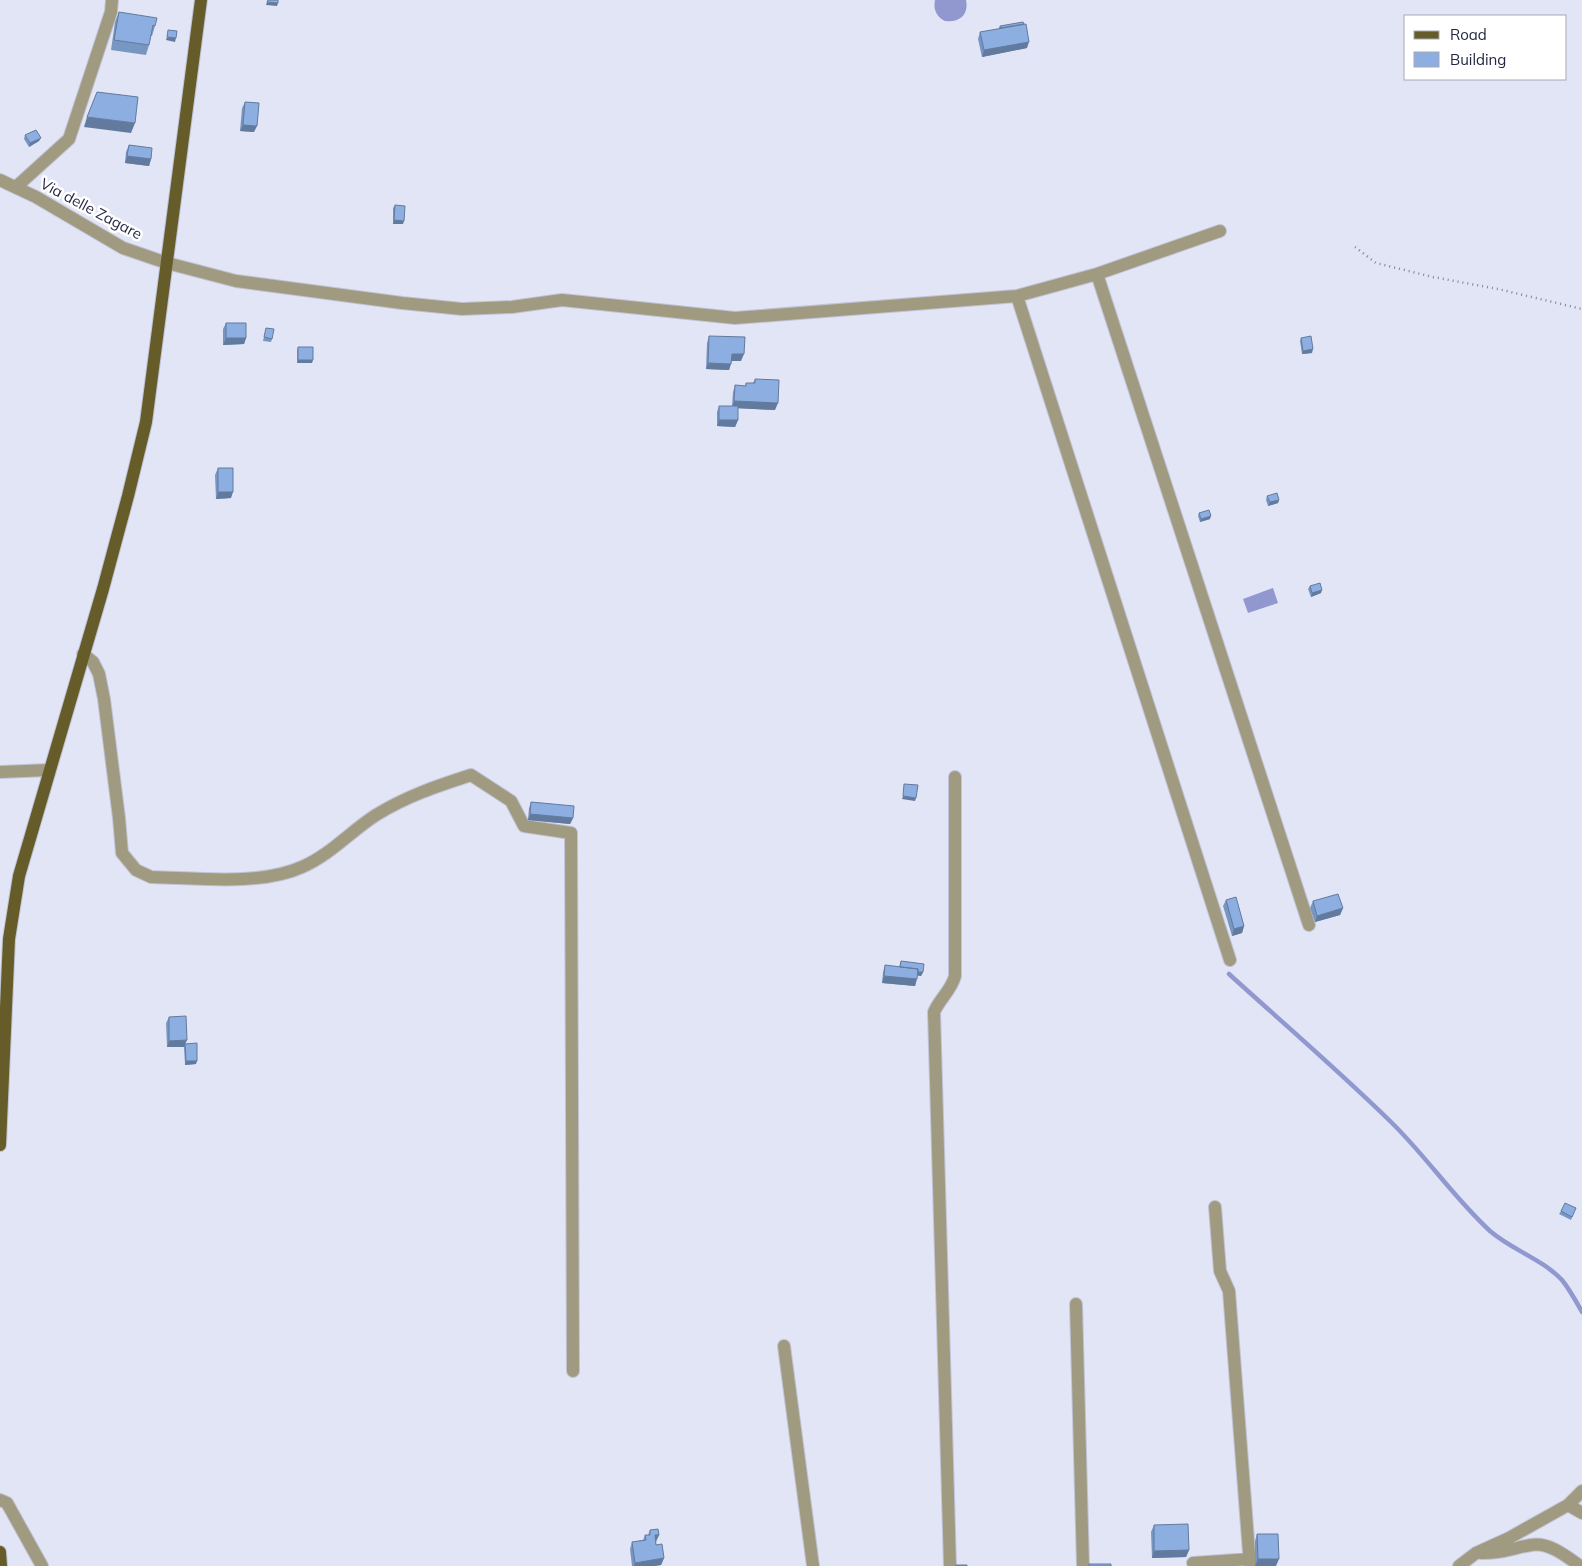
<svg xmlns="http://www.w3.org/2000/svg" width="1582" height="1566" viewBox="0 0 1582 1566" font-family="Mulish,sans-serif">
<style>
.water{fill:#9198d0}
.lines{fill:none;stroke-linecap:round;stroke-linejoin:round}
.stream{stroke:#9198d0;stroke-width:4.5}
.minor-casing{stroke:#c0c3d5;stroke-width:14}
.major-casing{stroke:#c0c3d5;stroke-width:14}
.path{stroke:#81849a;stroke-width:2.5;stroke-dasharray:1 4;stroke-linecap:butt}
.minor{stroke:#a09b80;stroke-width:12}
.major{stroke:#665c2a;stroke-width:12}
.wall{fill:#7896c2}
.shaded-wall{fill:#627a9e}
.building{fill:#8caee1;stroke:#627a9e}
.labels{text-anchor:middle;stroke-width:5;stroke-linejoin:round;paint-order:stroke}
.street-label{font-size:15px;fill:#242744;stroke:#fff}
</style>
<rect width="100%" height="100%" fill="#e2e5f5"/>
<path class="water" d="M935,0H966C969,14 960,23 945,21C937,17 933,10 935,0Z
M1273,588L1278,603L1248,613L1243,599Z"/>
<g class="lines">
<path class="stream" d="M1229,974C1283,1023 1339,1071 1391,1122C1426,1156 1454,1198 1490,1231C1512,1250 1542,1259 1562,1280C1570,1290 1576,1301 1582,1312"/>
<defs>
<path id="minor" d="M0,180L36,197L123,248L167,263L236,281L402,303L462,309L512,307L562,300L735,318L1017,296L1097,274L1220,231
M16,187L69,139L111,12L112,0
M1097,274L1309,925
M1017,296L1230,960
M83,654L93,662L99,674L104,699L119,818L122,853L136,870L151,877C196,878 260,886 302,867C330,855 351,831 376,815C407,796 437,786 471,775L511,801L524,826L571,833L573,1371
M0,772L49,770
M1215,1207L1220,1271L1229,1291L1250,1566
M1076,1304L1083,1566
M784,1346L813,1566
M0,1500L7,1503L42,1566
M1568,1505L1582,1513
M1481,1553C1500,1554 1513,1548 1531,1545C1549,1542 1566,1556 1580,1566
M1193,1563L1250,1559
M950,1566L934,1012C940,998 951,991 955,976V777
M1459,1566L1476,1553L1509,1538L1568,1505L1582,1491"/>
<path id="major" d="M0,1145L9,939L19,876L103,589L128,496L146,422L201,0
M0,1552L1,1566"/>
</defs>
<use href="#minor" class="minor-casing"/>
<use href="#major" class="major-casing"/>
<path class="path" d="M1355,247L1376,263L1433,277L1498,289L1582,309"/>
<use href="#minor" class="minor"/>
<use href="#major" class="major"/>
</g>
<path class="wall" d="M119,12L155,26L152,36H151L149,45L146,55L111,50L115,22Z
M1000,26L1027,48L982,57L978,39L980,32L999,29Z
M245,102L254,132L240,131L242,108Z
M25,135L39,141L29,147L24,139Z
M129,145L151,159L149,166L125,163L126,152Z
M395,205L403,224H393V208Z
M226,323L246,338L244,344L223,345V329Z
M266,328L272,339L271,342L263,341Z
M709,336L741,361H731L729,370L706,369L707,343Z
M1301,338L1312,353L1302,354L1300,341Z
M298,347L312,363H297V350Z
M755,379L775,410L738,408V420L735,427L717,426V412L719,406H732L733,392L735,385L745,386L746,383H753Z
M218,468L231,498L216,499L215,475Z
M1267,496L1279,500L1278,503L1268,506L1266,500Z
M1199,513L1210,519L1200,522L1198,516Z
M1310,586L1321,593L1311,597L1308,589Z
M531,802L573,818L570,824L528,820L529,808Z
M1226,900L1244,926L1242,933L1232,936L1223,906Z
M1313,901L1343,908L1340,915L1315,922L1310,908Z
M901,961L923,972L921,976L917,975L915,986L882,983L883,972L885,965L899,967Z
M169,1017L185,1044L196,1064L185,1065L184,1047H167L166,1023Z
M1576,1208L1571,1220L1559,1214L1561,1211Z
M1154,1525L1189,1550L1186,1557L1152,1558L1151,1532Z
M650,1530L659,1535L656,1542V1545L664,1558L661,1565L654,1566H632L630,1549L632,1542L643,1540L645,1535H648Z
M1257,1534L1276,1566H1255V1541Z"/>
<path class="shaded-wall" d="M267,2L278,3L277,6L266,5Z
M167,37L176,38L175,42L166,40Z
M1029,42L1027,48L982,57L984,50Z
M87,117L135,123L131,133L84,127Z
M243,125L257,126L254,132L240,131Z
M41,138L39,141L29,147L30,143Z
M127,156L151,159L149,166L125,163Z
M394,220L404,221L403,224H393Z
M226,338H246L244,344L223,345Z
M1313,349L1312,353L1302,354L1303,351Z
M732,354H744L741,361H729Z
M298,360H313L312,363H297Z
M708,363L731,364L729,370L706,369Z
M734,401L778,403L775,410L732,408Z
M719,420H738L735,427L717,426Z
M218,492H233L231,498L216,499Z
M1279,500L1278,503L1268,506L1270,502Z
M1211,516L1210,519L1200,522L1201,519Z
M1322,590L1321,593L1311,597L1312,593Z
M903,796L916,798L915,801L902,799Z
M530,814L573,818L570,824L528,820Z
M1343,908L1340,915L1315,922L1317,916Z
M1244,926L1242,933L1232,936L1234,929Z
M900,970L923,972L921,976L899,973Z
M884,976L917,979L915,986L882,983Z
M187,1040L184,1047H167L169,1041Z
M186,1061H197L196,1064L185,1065Z
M655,1535H659L656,1541L652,1542Z
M1189,1550L1186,1557L1152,1558L1154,1551Z
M664,1558L661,1565L654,1566H634L635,1563Z
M1258,1559H1279L1276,1566H1255Z"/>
<path class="building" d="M268,0H278V3L267,2Z
M119,12L157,18L155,26L153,25L149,45L114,40Z
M1023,22L1024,24L1000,28V26Z
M1026,24L1029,42L984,50L980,32Z
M168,30L177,31L176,38L167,37Z
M97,92L138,97L135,123L87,117Z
M245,102L259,103L257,126L243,125Z
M36,130L41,138L30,143L25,135Z
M129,145L152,148L151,159L127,156Z
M395,205L405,206L404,221L394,220Z
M226,323H246V338H226Z
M266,328L274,329L272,339L264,337Z
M709,336L745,337L744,354H732L731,364L708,363Z
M1311,336L1313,349L1303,351L1301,338Z
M298,347H313V360H298Z
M755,379L779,380L778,403L734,401L735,385L746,386V383H755Z
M719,406H738V420H719Z
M218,468H233V492H218Z
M1277,493L1279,500L1270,502L1267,496Z
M1209,510L1211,516L1201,519L1199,513Z
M1320,583L1322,590L1312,593L1310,586Z
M904,784L918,785L916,798L903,796Z
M531,802L574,806L573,818L530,814Z
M1338,894L1343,908L1317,916L1313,901Z
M1236,897L1244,926L1234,929L1226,900Z
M901,961L924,964L923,972H918V969L900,967Z
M885,965L918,969L917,979L884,976Z
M186,1016L187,1040L169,1041V1017Z
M197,1043V1061H186L185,1044Z
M1565,1203L1576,1208L1572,1217L1561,1211Z
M1188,1524L1189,1550L1154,1551V1525Z
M658,1529L659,1535H655L656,1545L662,1544L664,1558L635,1563L632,1542L646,1540L645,1535H650V1530Z
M1257,1534H1278L1279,1559H1258Z
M1089,1564H1111V1566H1089Z
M956,1565H967V1566H956Z"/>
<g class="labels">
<g class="street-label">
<text transform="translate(91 209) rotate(28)" y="5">Via delle Zagare</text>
</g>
</g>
<rect x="1404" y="15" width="162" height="65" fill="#ffffff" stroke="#a7a9b4"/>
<rect x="1414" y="31" width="25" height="8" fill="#665c2a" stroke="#a7a9b4"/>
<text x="1450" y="40" font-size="15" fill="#242744">Road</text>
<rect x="1414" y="52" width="25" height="15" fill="#8caee1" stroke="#a7a9b4"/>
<text x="1450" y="65" font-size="15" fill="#242744">Building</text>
</svg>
